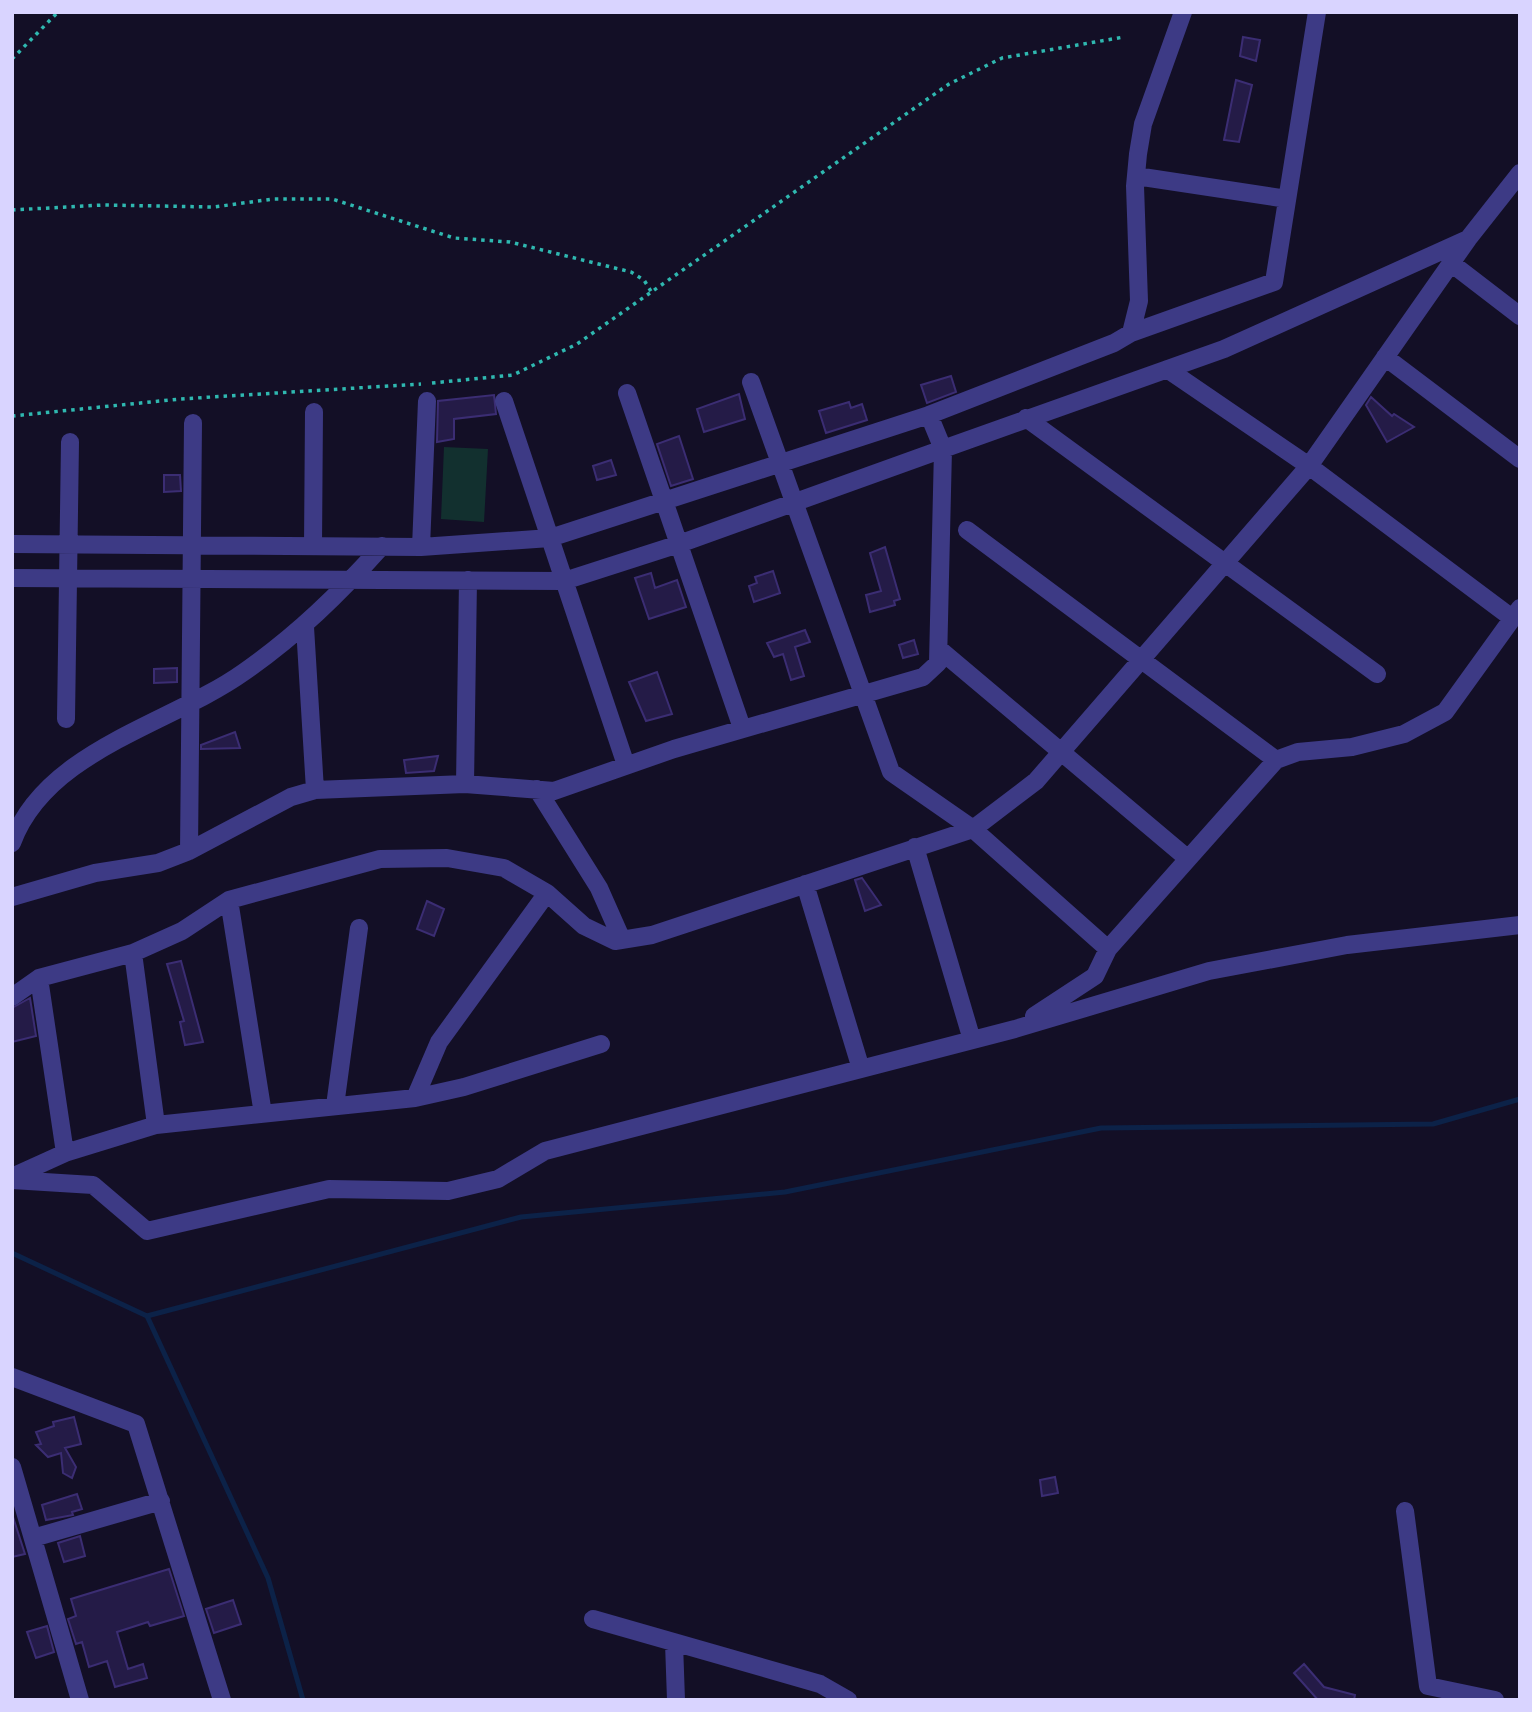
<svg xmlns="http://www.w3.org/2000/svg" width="1532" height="1712" viewBox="0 0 1532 1712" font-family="'Noto Sans',sans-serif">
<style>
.green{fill:#12302f}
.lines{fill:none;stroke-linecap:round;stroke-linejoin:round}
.stream{stroke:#0c2248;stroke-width:5}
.building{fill:#241b47;stroke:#3b2d73;stroke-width:2}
.path{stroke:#2fb8b0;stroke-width:3.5;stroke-dasharray:3.5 5;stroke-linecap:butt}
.minor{stroke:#3d3a85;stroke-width:18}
</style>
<rect width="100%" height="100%" fill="#130f26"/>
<path class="green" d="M444,447L488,449L484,522L441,519Z"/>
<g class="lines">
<path class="stream" d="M12,1253L147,1316L521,1217L785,1192L1101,1128L1433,1124L1520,1099
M147,1316L268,1578L303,1700"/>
</g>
<path class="building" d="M1243,37L1260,40L1256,61L1240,56Z
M1236,80L1252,85L1239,142L1224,140Z
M951,376L956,392L927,403L921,385Z
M739,394L745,419L704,432L697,409Z
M494,395L496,414L454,419V439L437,442L438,401Z
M1371,397L1392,416L1394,414L1414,427L1387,442L1366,405Z
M849,402L851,408L862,404L867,420L826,433L819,411Z
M679,436L693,479L671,486L657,444Z
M611,460L616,475L597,480L593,466Z
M164,475H180L181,491L164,492Z
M885,547L900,599L894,601L895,605L870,612L866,595L881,591L870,553Z
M773,571L780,593L754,602L749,586L757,583L755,577Z
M651,573L655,588L677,580L686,607L649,619L635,578Z
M805,630L810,642L795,647L804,676L791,680L783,654L774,657L767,643Z
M914,640L918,654L903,658L899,645Z
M177,668V682L154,683V669Z
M657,672L672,714L646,721L629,682Z
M235,732L240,748L201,749V745Z
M438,756L434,771L406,773L404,760Z
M862,878L874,895L881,905L865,911L855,880Z
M427,901L444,909L434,936L417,929Z
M181,961L203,1042L185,1045L180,1022L184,1021L167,964Z
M30,998L36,1036L12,1042V1008Z
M74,1417L81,1444L65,1448L76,1467L72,1478L63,1473L61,1453L48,1457L36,1445L41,1444L36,1432L54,1426L53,1422Z
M1055,1477L1058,1493L1042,1496L1040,1480Z
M77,1494L82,1509L72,1512L73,1515L46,1520L42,1505Z
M12,1514L25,1554L12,1557Z
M80,1536L85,1556L64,1562L58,1543Z
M169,1569L184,1616L150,1626L148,1622L117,1632L128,1669L143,1664L147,1678L115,1687L107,1661L89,1667L82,1642L76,1644L68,1619L76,1616L71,1599Z
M233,1600L241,1624L214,1633L206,1609Z
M47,1626L54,1652L36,1658L27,1632Z
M1304,1664L1324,1687L1355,1695L1354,1700H1318L1294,1673Z"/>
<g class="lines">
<path class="path" d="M12,59L58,12
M12,210L103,205L214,207L273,199H332L454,238L510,242L631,272L644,280L652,293
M432,383L513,375L577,344L949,84L1002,58L1124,37
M12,416L180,399L421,384"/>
<path class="minor" d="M1136,176L1287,199
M1451,263L1520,316
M1131,333L1139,301L1135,186L1138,154L1143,124L1183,12
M1385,357L1520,459
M1167,369L1309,466L1512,618
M751,382L891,772L973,829L1108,949
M627,393L742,728
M504,401L626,765
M929,415L1114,343L1131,333L1274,282L1317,12
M1026,418L1377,674
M967,530L1276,760
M12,544L421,547L550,538L929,415L943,449L679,544L564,581L12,578
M313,546L314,412
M421,547L427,401
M305,627L315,790
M939,649L1187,858
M66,719L70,442
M465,784L468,580
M537,789L599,888L622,940
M12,843C46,750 171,724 244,672C297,635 339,594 382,546
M915,847L972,1040
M189,851L193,423
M805,884L861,1069
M12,897L95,873L158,863L189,851L291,797L315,790L465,784L554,791L674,749L923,677L938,663L943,449L1224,349L1468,239
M229,900L263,1114
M133,953L156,1125
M39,978L65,1153
M12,997L39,978L133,953L182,931L229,900L380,859L447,858L504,868L547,893L584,926L615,941L652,935L973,829L1036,781L1309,466L1468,239L1520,173
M1034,1016L1095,976L1108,949L1276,760L1298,752L1352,747L1404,734L1445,712L1520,608
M415,1098L439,1042L547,893
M335,1106L359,928
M12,1177L65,1153L156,1125L415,1098L464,1087L601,1044
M12,1180L93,1185L147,1231L329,1189L448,1191L498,1179L545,1151L1015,1029L1209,971L1347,945L1520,925
M12,1377L136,1424L222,1700
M12,1467L80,1700
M1405,1511L1428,1686L1495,1700
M33,1538L161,1501
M593,1619L820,1684L848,1700
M674,1643L676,1700"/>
</g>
<rect width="1532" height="1712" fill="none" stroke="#d9d4ff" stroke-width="28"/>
</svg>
